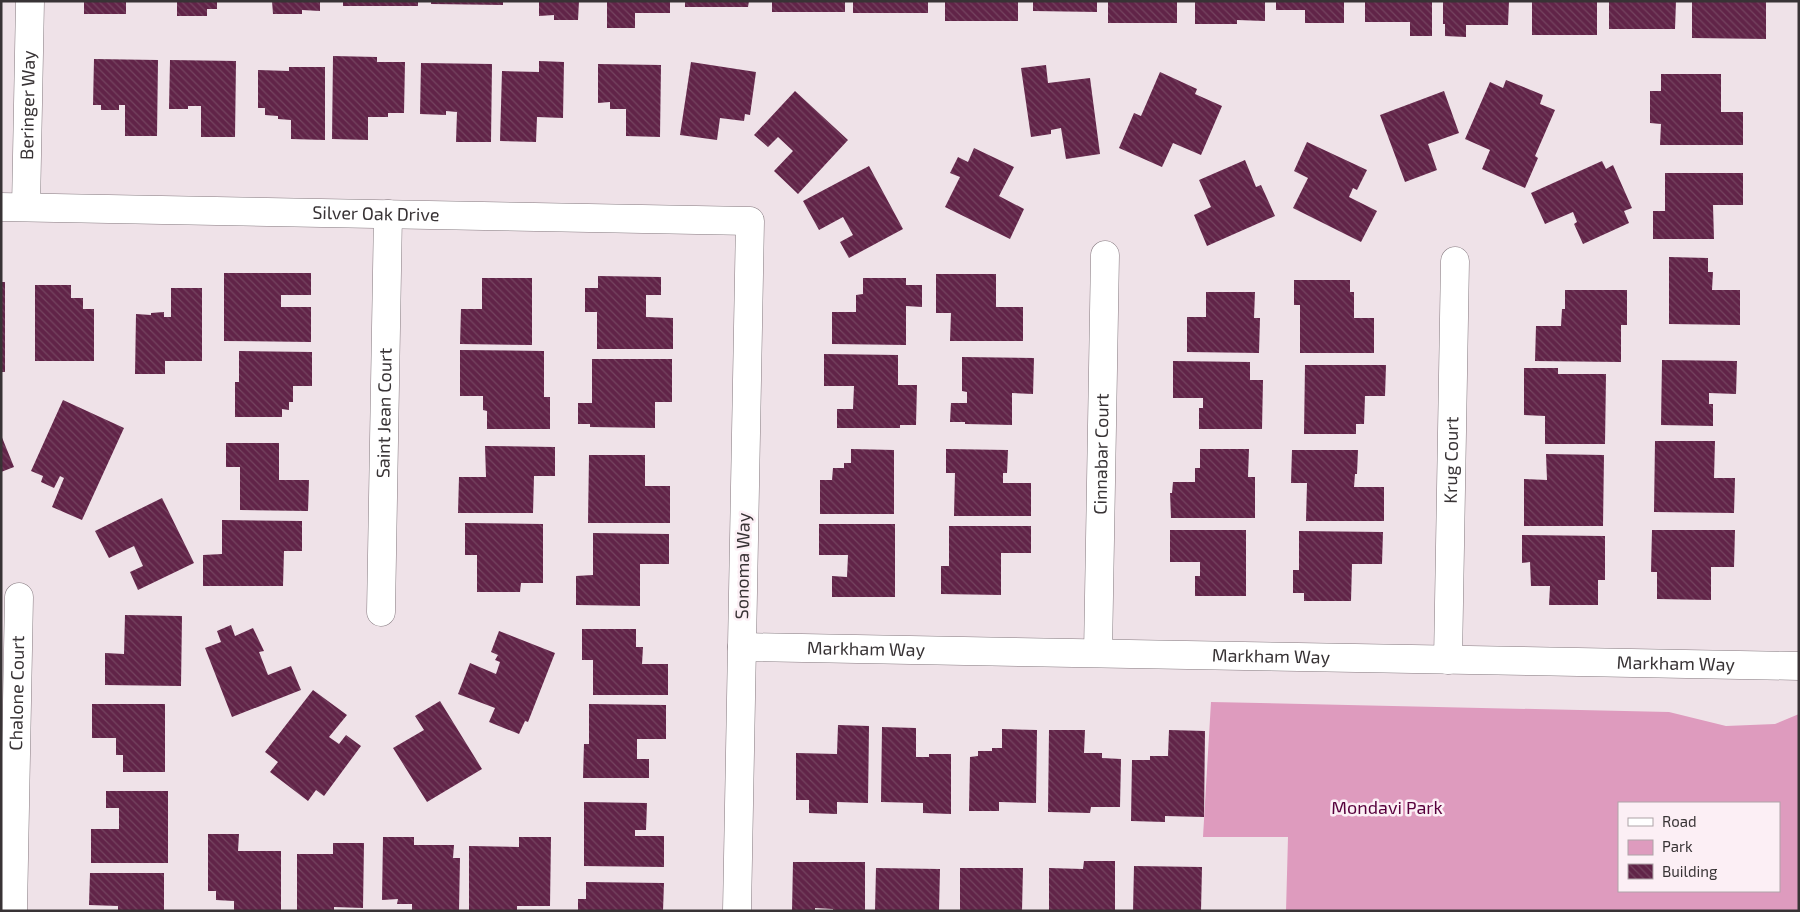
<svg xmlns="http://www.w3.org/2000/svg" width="1800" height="912" viewBox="0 0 1800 912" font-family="'Exo 2',sans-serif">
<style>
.park{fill:#de9bbe;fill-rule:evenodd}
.building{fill:url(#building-back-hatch)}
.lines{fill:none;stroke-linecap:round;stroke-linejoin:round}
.minor-casing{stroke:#85797f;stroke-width:29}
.minor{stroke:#fff;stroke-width:28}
.labels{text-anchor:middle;stroke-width:5;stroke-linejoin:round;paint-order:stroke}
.street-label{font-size:18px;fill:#383335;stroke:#fceff5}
.park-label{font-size:18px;fill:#57003c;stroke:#fceff5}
</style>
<defs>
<pattern id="building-back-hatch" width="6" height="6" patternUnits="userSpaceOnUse" patternTransform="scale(1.25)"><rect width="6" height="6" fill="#612448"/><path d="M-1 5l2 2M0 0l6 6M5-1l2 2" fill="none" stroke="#754460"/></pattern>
</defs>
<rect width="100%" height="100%" fill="#efe2e8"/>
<path class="park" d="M1211,702L1669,712L1726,726L1775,724L1799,714V911H1286L1288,837H1203ZM1619,803H1779V891H1619Z"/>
<path class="building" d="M84,1H126V14H84Z
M177,1H217V9H207V16H177Z
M272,1H320V11L302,10V14H273Z
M343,1H418V6H343Z
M431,1H503V5L431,4Z
M539,1H579L578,20H554V15L539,16Z
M607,1H670V13H635V28H607Z
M685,1H749L748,7H685Z
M772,1H845V12H772Z
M853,1H928V13H853Z
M945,1H1018V21H945Z
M1033,1H1097V12L1033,11Z
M1108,1H1177V23H1108Z
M1195,1H1265V21L1237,20V24H1195Z
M1276,1H1344V23H1305V10H1276Z
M1365,1H1432V36H1410V22H1365Z
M1443,1H1509L1508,25H1466V37L1445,36V24H1443Z
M1532,1H1597V35H1532Z
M1609,1H1676L1675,29H1609Z
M1692,1H1766V39L1692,38Z
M333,56L377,57V62H405L404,113H388V117H368V140L332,139Z
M94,59L158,60L157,136H125V105H119V110H101V105H93Z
M170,60L236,61L235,137H201V106H188V109H169Z
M539,61L564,62L563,118L537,117L536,142L500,141L502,71L539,72Z
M691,62L756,72L750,115L745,114L744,121L720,118L717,140L680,135Z
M421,63L492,64L491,142H456L457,112L446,111V115L420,114Z
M598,64L661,65L660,137L626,136V109H610V102L598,103Z
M1046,65L1048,83L1090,78L1100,154L1066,159L1061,128L1051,130V134L1031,137L1021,68Z
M289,67H325V140L291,139V120L278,119V116L265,115V108H258V70L289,71Z
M1160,72L1197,89L1195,94L1222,106L1201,155L1173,143L1162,167L1119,148L1134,113L1141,116Z
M1661,74H1721V112H1743V145H1660L1661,124L1650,123V91H1661Z
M1506,80L1543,95L1540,104L1555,110L1535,156L1538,158L1525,188L1482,169L1490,150L1465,139L1490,82L1503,88Z
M795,91L848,140L798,194L774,171L793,151L778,137L768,147L754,135Z
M1444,91L1459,133L1428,144L1437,170L1405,182L1380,115Z
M1307,142L1367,170L1357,190L1353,188L1349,197L1377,211L1361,242L1293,208L1308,178L1294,171Z
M974,148L1014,167L999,196L1024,209L1010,239L945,207L960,177L950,173L958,157L968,162Z
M1245,160L1256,187L1261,185L1275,216L1207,246L1194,215L1211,207L1199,180Z
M1602,161L1606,169L1613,165L1632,208L1624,211L1629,223L1583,244L1574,224L1577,222L1573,212L1545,224L1531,193Z
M869,166L903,229L849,258L840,242L853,235L843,217L819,230L803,201Z
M1665,173H1743V205H1713L1714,239H1653V211H1665Z
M1669,257L1708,258V272H1713L1712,290H1740V325L1669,324Z
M224,273H311V295H281V307H311V342L224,341Z
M936,274H996V307H1023V341H950L951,313H936Z
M598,276L661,277V295H646V317L673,318V349H597V312H585V288H598Z
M482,278H532V345L460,344L461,309H482Z
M863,278H906V285H922V307L906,306V345L832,344V312H856V295L863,294Z
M1294,280H1350V292H1354V318H1374V353H1300V305H1294Z
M1,282H5V372H1Z
M35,285H71V298H83V309H94V361H35Z
M171,288H202V361H165V374H135L136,314L151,315V313L164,312V317H171Z
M1565,290H1627V325H1621V362L1535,361L1536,326H1561L1562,309H1565Z
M1206,292H1255L1254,318H1260L1259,353L1187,352V317H1206Z
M460,350L544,351V397H550V429H487V411L483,410V396H460Z
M239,351L312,352V386H293V402H289V410L282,409V417H235V382H239Z
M824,354L898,355V385H917L916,425H900V428H837V409H853L854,386H824Z
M962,357L1034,358L1033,394L1012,393V425L965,424V422H950L951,403H967V392L962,391Z
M592,359H672V402H655V428L590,427V424H578V403H592Z
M1662,360L1737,361L1736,394L1709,393V404H1713V426L1661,425Z
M1173,361L1250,362V380H1263L1262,429H1199V408H1203V398H1173Z
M1305,365H1386L1385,396H1365L1364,424H1356V434H1304Z
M1524,368H1558V374H1606L1605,444H1545V416L1524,415Z
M63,400L124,428L82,520L52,507L64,478L60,476L54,488L41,482L43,476L31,471Z
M1,435L14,467L1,472Z
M1655,441H1715L1714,478H1735L1734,513L1654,512Z
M226,443H279V480H309L308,511L240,510V467H226Z
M485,446L555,447V476H534L533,513H458L459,477H486Z
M851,449L894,450V514H820V480H832L833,468H844V463H851Z
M946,449L1008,450L1007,473H1003V483H1031V516H954L955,473H946Z
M1200,449H1249L1248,477H1255V518H1171L1170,493H1172L1173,482H1195V468H1200Z
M1292,450H1358L1357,474H1355L1354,487H1384V521H1306L1307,483H1291Z
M1546,454L1604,455L1603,526H1524V479L1547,480Z
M589,455H645V486H670V523H588Z
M162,498L194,563L138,590L130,572L143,566L134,546L109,558L95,531Z
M222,520L302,521V551H284L283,586H203V555L222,554Z
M465,523L543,524V583H521L520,592H477V555H465Z
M819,524H895V597H832V576L847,577L848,555H819Z
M949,526H1031V553H1001V595L941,594V566H949Z
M1170,530H1246V596H1195V576H1200V562H1170Z
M1652,530H1735L1734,567H1711V600L1657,599V572H1651Z
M1299,531L1383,532L1382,564H1352L1351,601H1304V593H1293V570H1299Z
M593,533L669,534V564H640V606L576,605V576L593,575Z
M1522,535L1605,536V580H1598V605H1549L1550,586H1531L1530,562L1522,563Z
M125,615L182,616L181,686L105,685V653L124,654Z
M231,625L235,636L253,628L264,651L259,652L268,675L291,666L301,690L232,717L205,648L221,642L217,631Z
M582,629H636V647H643L642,664H668V695H593V660H582Z
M499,631L555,653L528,722L525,721L519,734L489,722L495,708L458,694L470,663L496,674L500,662L495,660L498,655L491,652Z
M313,690L347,715L329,737L339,744L346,735L361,746L324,796L316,790L308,801L270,772L278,762L265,752Z
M440,701L482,769L427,802L393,748L424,730L415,716Z
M92,704H165V772H123V755H116V738H92Z
M589,704L666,705V739H637V759H649V778H583L584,744H589Z
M838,725L869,726L868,803L837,802V814L809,813V800H796V753L837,754Z
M882,727L916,728V757H929V754H951V814L923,813V803L881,802Z
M1002,729L1037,730L1036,803L999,802V811H969L970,757L978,756V751H992V748H1002Z
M1049,730H1085L1084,753H1102V758L1121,759L1120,807H1091L1090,813L1048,812Z
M1169,730L1205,731L1204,817L1165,816V822L1131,821L1132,760H1150V756H1168Z
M106,791H168V863H91V829H119V808H106Z
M584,802L647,803L646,830H635V836H664V867L584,866Z
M208,834H239L238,851H281V911H234V901L216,900V891H208Z
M383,837H414V845H454L453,858H460L459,911H412V904H397L398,899L382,900Z
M519,837H551L550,906H517V911H469V846L519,847Z
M333,843H364L363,908L334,907V911H297V854H333Z
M1084,861H1115V911H1049V868L1083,869Z
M793,862H865V911H833V909L815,908V911H792Z
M1134,866L1202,867L1201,911H1133Z
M876,868L940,869L939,911H875Z
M960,868H1023L1022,911H960Z
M90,873H164V911H118V906L89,905Z
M586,882L664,883L663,911H578V899H586Z"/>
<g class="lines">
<g class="minor-casing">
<g id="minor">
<path id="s1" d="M1,207L750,221L737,911"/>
<path id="s2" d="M26,207L30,1"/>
<path id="s3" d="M381,612L388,214"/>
<path id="s4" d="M742,647L1799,666"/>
<path id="s5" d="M1098,653L1105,255"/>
<path id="s6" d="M1448,660L1455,261"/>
<path id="s7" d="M13,911L19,597"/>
</g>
</g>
<use href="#minor" class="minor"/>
</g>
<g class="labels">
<g class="street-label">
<text dy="6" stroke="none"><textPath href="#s2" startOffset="102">Beringer Way</textPath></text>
<text dy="6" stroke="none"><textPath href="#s1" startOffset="375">Silver Oak Drive</textPath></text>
<text dy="6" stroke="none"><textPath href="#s3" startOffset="199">Saint Jean Court</textPath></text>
<text dy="6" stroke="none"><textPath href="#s5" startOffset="199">Cinnabar Court</textPath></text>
<text dy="6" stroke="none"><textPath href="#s6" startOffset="200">Krug Court</textPath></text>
<text transform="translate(743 566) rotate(-89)" y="6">Sonoma Way</text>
<text dy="6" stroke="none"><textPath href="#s4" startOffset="124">Markham Way</textPath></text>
<text dy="6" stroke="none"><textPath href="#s4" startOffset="529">Markham Way</textPath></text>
<text dy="6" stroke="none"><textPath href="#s4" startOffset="934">Markham Way</textPath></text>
<text dy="6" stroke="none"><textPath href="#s7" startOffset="218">Chalone Court</textPath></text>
</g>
<g class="park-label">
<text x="1387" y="814">Mondavi Park</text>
</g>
</g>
<rect width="1800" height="912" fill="none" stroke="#383335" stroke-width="5"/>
<rect x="1618" y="802" width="162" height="90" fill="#fceff5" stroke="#aea4a8"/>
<rect x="1628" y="818" width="25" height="8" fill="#ffffff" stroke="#aea4a8"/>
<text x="1662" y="827" font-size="15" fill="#383335">Road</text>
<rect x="1628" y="840" width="25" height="15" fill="#de9bbe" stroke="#aea4a8"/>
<text x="1662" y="852" font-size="15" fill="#383335">Park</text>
<rect x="1628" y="864" width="25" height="15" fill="url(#building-back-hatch)" stroke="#aea4a8"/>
<text x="1662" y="877" font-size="15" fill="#383335">Building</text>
</svg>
